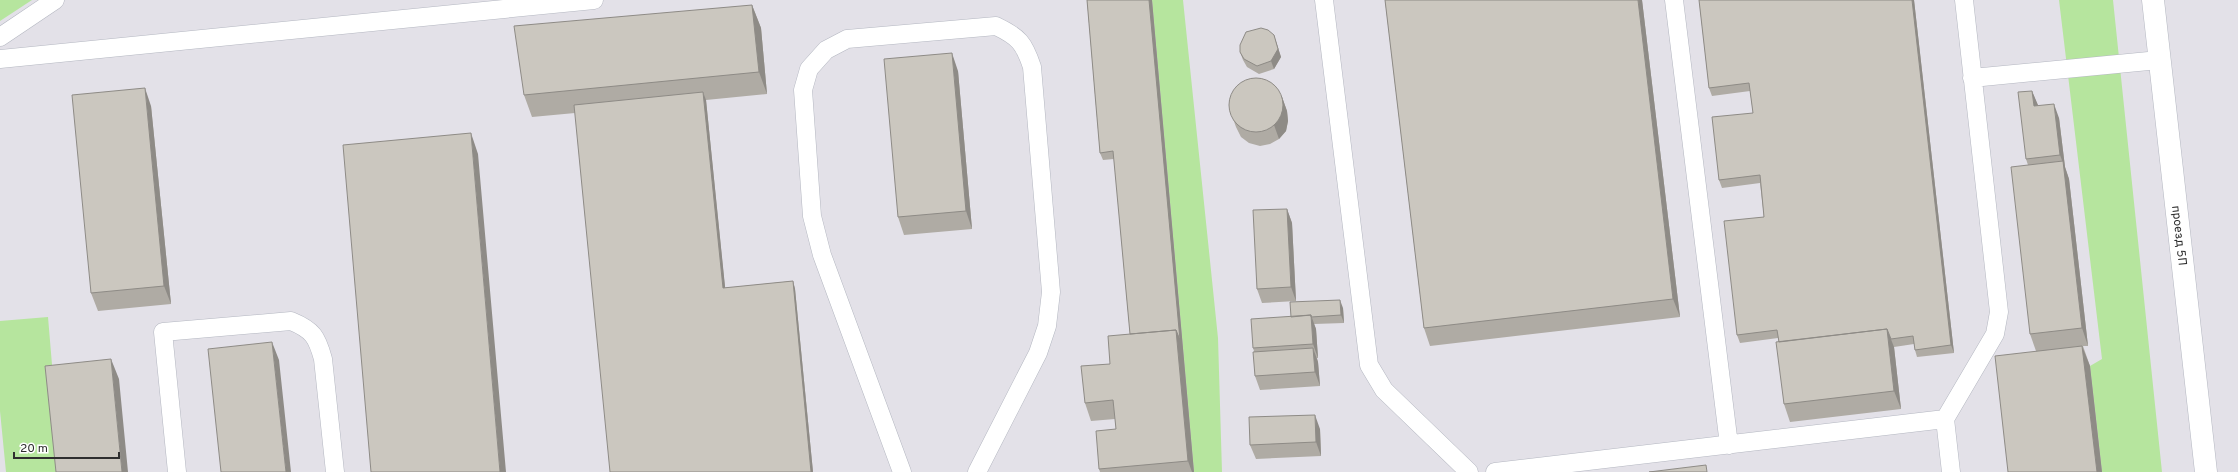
<svg xmlns="http://www.w3.org/2000/svg" width="2238" height="472" viewBox="0 0 2238 472" font-family="Overpass,sans-serif">
<style>
.industrial{fill:#e3e1e8}
.green{fill:#b6e59e}
.lines{fill:none;stroke-linecap:round;stroke-linejoin:round}
.service-casing{stroke:#b4b7c1;stroke-width:19}
.minor-casing{stroke:#b4b7c1;stroke-width:23}
.service{stroke:#fff;stroke-width:18}
.minor{stroke:#fff;stroke-width:22}
.wall{fill:#afaba4}
.shaded-wall{fill:#8e8b86}
.building{fill:#cbc7bf;stroke:#8e8b86}
.labels{text-anchor:middle;stroke-width:3.5;stroke-linejoin:round;paint-order:stroke}
.street-label{font-size:12px;fill:#2e2e2e;stroke:#fff}
</style>
<rect width="100%" height="100%" fill="#efe9e1"/>
<path class="industrial" d="M0,0H2238V472H0Z"/>
<path class="green" d="M0,0H32L0,21Z
M1152,0H1183L1218,338L1222,472H1194Z
M2059,0H2113L2162,472H2102L2090,366L2102,359Z
M48,317L61,472H6L0,411V321Z"/>
<g class="lines">
<g class="service-casing">
<path id="service" d="M1324,0L1369,365L1384,390L1469,472
M1674,0L1729,445
M0,37L55,0
M0,59L594,0
M1972,78L2159,60
M1945,419L1951,472
M177,472L163,332L291,321C313,330 317,337 323,359L335,472
M902,472L822,255L812,216L803,90L809,69L826,50L847,39L996,26C1019,37 1024,43 1032,67L1051,292L1047,326L1038,353L977,472
M1495,472L1945,419L1995,334L1999,312L1964,0"/>
</g>
<g class="minor-casing">
<g id="minor">
<path id="s1" d="M2153,0L2206,472"/>
</g>
</g>
<use href="#service" class="service"/>
<use href="#minor" class="minor"/>
</g>
<path class="wall" d="M1087,0H1152L1194,472H1100L1099,469L1116,429L1115,419L1091,421L1085,403L1130,334L1114,159L1103,160L1100,153Z
M1385,0H1642L1680,317L1430,346L1424,328Z
M1699,0H1914L1954,353L1917,357L1915,350L1914,344L1894,347L1901,409L1790,422L1784,404L1778,338L1740,343L1737,335L1764,217L1760,183L1722,188L1719,180L1753,113L1750,91L1712,96L1709,88Z
M752,5L761,28L767,94L706,100L725,288L793,281L795,289L813,472L575,113L532,117L524,95Z
M1276,42L1281,57L1274,69L1259,74L1247,67L1243,60L1240,52Z
M958,71L972,229L904,235L898,217Z
M2032,91L2038,106L2059,118L2065,167L2069,179L2088,346H2083L2090,366L2102,472H2008L2036,351L2030,334L2028,165L2026,159Z
M1282,97L1287,111L1288,121L1286,131L1279,139L1270,144L1260,146L1249,143L1241,137L1236,127L1231,113Z
M151,106L171,304L98,311L91,293Z
M1287,209L1292,223L1296,301L1262,303L1257,289Z
M1343,308L1344,323L1314,324L1316,329L1318,358H1317L1318,362L1320,386L1260,390L1255,376L1254,351L1253,348L1291,317Z
M1320,429L1321,456L1256,459L1250,445Z"/>
<path class="shaded-wall" d="M1149,0H1152L1194,472H1192L1188,461L1176,330Z
M1638,0H1642L1680,317L1673,299Z
M1912,0H1914L1954,353L1951,345Z
M752,5L761,28L767,94L759,72Z
M1274,35L1281,57L1274,69L1271,61Z
M952,53L958,71L972,229L966,211Z
M145,88L151,106L171,304L164,286Z
M2032,91L2038,105L2039,120L2034,106Z
M703,92L706,100L726,296L723,288Z
M1282,97L1287,111L1288,121L1286,131L1279,139L1274,125Z
M2054,104L2059,118L2065,167L2069,179L2088,346L2082,328L2063,163L2060,155Z
M471,133L478,154L506,472H500Z
M1287,209L1292,223L1296,301L1291,287Z
M793,281L795,289L813,472H811Z
M1340,300L1343,308L1344,323L1341,315Z
M1311,315L1316,329L1318,358L1313,344Z
M1887,329L1894,347L1901,409L1894,391Z
M272,342L279,360L291,472H286Z
M2082,346L2090,366L2102,472H2097Z
M1313,348L1318,362L1320,386L1315,372Z
M111,359L119,379L128,472H122Z
M1315,415L1320,429L1321,456L1316,442Z"/>
<path class="building" d="M1087,0H1149L1180,340L1176,330L1130,334L1113,151L1100,153Z
M1385,0H1638L1673,299L1424,328Z
M1699,0H1912L1951,345L1915,350L1913,336L1891,339L1887,329L1779,342L1777,330L1737,335L1724,221L1764,217L1760,175L1719,180L1712,117L1753,113L1749,83L1709,88Z
M752,5L759,72L524,95L514,26Z
M1261,28L1268,30L1274,35L1278,49L1271,61L1257,66L1244,59L1240,52V45L1246,32Z
M952,53L966,211L898,217L884,59Z
M1229 105a27 27 0 1 1 54 0a27 27 0 1 1-54 0Z
M145,88L164,286L91,293L72,95Z
M2032,91L2034,106L2054,104L2060,155L2026,159L2018,92Z
M703,92L723,288L793,281L811,472H610L574,105Z
M471,133L500,472H371L343,145Z
M2063,161L2082,328L2030,334L2011,167Z
M1287,209L1291,287L1257,289L1253,210Z
M1340,300L1341,315L1311,317V315L1291,317L1290,302Z
M1311,315L1313,344L1253,348L1251,319Z
M1887,329L1894,391L1784,404L1776,342Z
M1176,330L1188,461L1099,469L1096,431L1116,429L1113,400L1085,403L1081,366L1110,364L1108,336Z
M272,342L286,472H221L208,349Z
M2082,346L2097,472H2008L1995,356Z
M1313,348L1315,372L1255,376L1253,352Z
M111,359L122,472H56L45,366Z
M1315,415L1316,442L1250,445L1249,417Z
M1706,465L1707,472H1649Z"/>
<g class="labels">
<g class="street-label">
<text dy="4" stroke="none"><textPath href="#s1" startOffset="237">проезд 5П</textPath></text>
</g>
</g>
<path d="M14 452v6h105v-6" fill="none" stroke="#2e2e2e" stroke-width="2"/>
<text x="20" y="452" font-size="12" fill="#2e2e2e" stroke="#ffffff" stroke-width="3" paint-order="stroke">20 m</text>
</svg>
